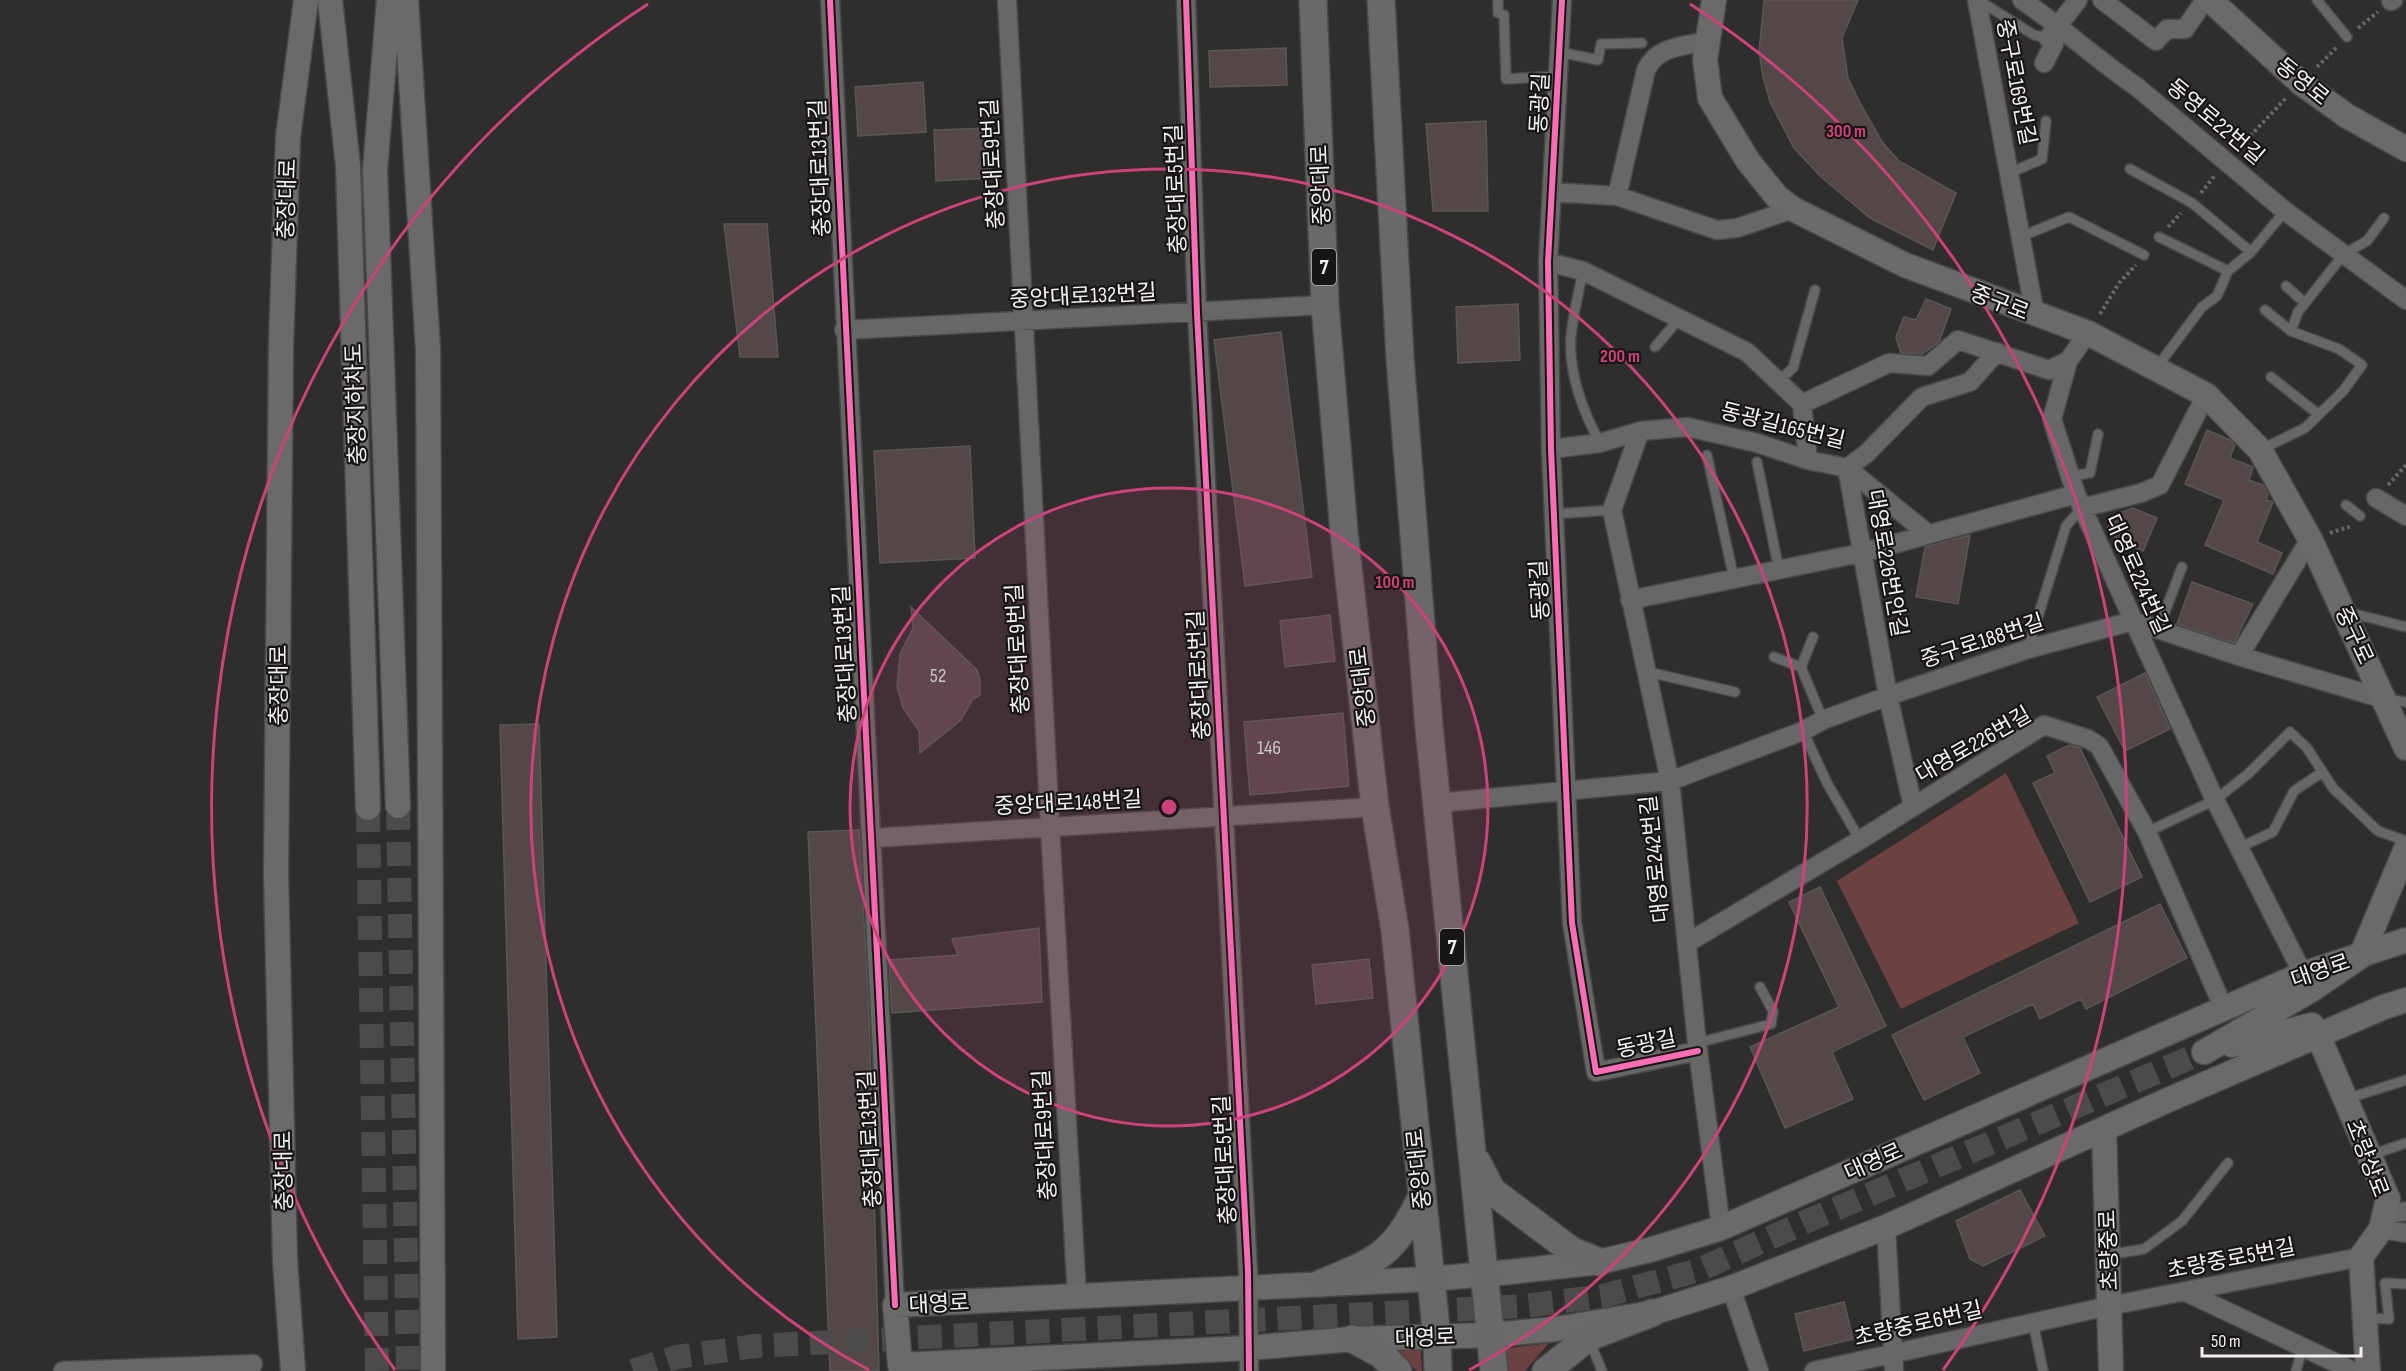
<svg xmlns="http://www.w3.org/2000/svg" width="2406" height="1371" viewBox="0 0 2406 1371" font-family="'Sofia Sans Condensed','Noto Sans KR',sans-serif">
<style>
.green{fill:#6c4142}
.building{fill:#544748;stroke:#585656;stroke-width:1.5}
.lines{fill:none;stroke-linecap:round;stroke-linejoin:round}
.secondary-tunnel{stroke:#4d4a4a;stroke-width:24;stroke-dasharray:24 12;stroke-linecap:butt}
.lane-casing{stroke:#4a4949;stroke-width:12}
.street-casing{stroke:#4a4949;stroke-width:21}
.secondary-casing{stroke:#4a4949;stroke-width:27}
.primary-casing{stroke:#4a4949;stroke-width:30}
.path{stroke:#686666;stroke-width:4;stroke-dasharray:3 3;stroke-linecap:butt}
.lane{stroke:#686767;stroke-width:9}
.street{stroke:#686767;stroke-width:18}
.secondary{stroke:#6c6969;stroke-width:24}
.primary{stroke:#6a6868;stroke-width:27}
.cycleway-casing{stroke:#181515;stroke-width:10}
.cycleway{stroke:#f96db3;stroke-width:6}
.ring{fill:none;stroke:#cc4379;stroke-width:3}
.labels{text-anchor:middle;stroke-width:4.5;stroke-linejoin:round;paint-order:stroke}
.number-label{font-size:20px;fill:#cbc6c6}
.shield{fill:#181515;stroke:#b1aeae;stroke-width:1.5}
.shield-label{font-size:21px;font-weight:bold;fill:#f3f0f0}
.street-label{font-size:22px;fill:#f3f0f0;stroke:#181515}
.centre{fill:#cc4379;stroke:#181515;stroke-width:3}
.ring-label{font-size:18px;text-anchor:middle;font-weight:bold;fill:#cc4379;stroke:#181515;stroke-width:4.5;stroke-linejoin:round;paint-order:stroke}
</style>
<rect width="100%" height="100%" fill="#302d2d"/>
<path class="green" d="M2006,773L2079,923L1901,1009L1837,881Z
M1420,1343L1422,1371H1417L1386,1345Z
M1549,1343L1525,1371H1505L1504,1349Z"/>
<path class="building" d="M1764,0H1858L1842,38L1848,78L1860,103L1883,143L1899,161L1956,193L1933,250L1870,218L1820,176L1794,148L1770,102L1763,76L1759,52Z
M1286,48L1287,85L1210,87L1209,51Z
M923,82L926,132L858,136L855,87Z
M1486,121L1488,211H1433L1426,124Z
M989,128L991,178L936,181L934,130Z
M724,224H767L778,357H740Z
M1926,299L1951,309L1939,342L1922,354L1901,353L1896,337L1904,317L1916,320Z
M1518,304L1520,360L1458,363L1456,307Z
M1281,332L1312,577L1245,586L1214,340Z
M2207,430L2230,440L2235,445L2230,458L2253,467L2249,480L2263,485L2268,494L2266,500L2273,502L2257,542L2282,553L2273,574L2205,545L2224,500L2185,484Z
M970,446L975,558L880,563L874,451Z
M2133,508L2157,518L2143,551L2119,541L2107,530L2113,515Z
M1970,535L1958,604L1916,597L1925,547Z
M2192,582L2253,604L2234,643L2177,624Z
M911,607L977,670L980,680V695L973,699L961,720L920,753L919,731L903,708L897,687L900,654L913,628Z
M1330,615L1335,661L1285,667L1280,621Z
M2145,673L2170,729L2125,751L2097,697Z
M1343,713L1349,786L1250,795L1244,722Z
M539,724L557,1337L518,1339L500,725Z
M2069,745L2080,748L2142,877L2090,902L2033,783L2055,773L2047,756Z
M859,830L869,1014L879,1371H830L808,832Z
M1820,887L1886,1026L1832,1052L1853,1099L1785,1128L1750,1047L1839,1007L1789,902Z
M2160,904L2187,958L2086,1009L2081,999L2040,1019L2033,1004L1963,1037L1980,1073L1924,1100L1892,1035Z
M1039,928L1042,1002L892,1013L889,960L958,955L952,939Z
M1369,959L1373,998L1316,1004L1312,965Z
M2020,1190L2045,1236L1983,1266L1970,1259L1956,1221Z
M1844,1302L1853,1339L1804,1351L1795,1314Z"/>
<g class="lines">
<path class="secondary-tunnel" d="M398,806L408,1371
M368,808L377,1371
M633,1371L677,1357L755,1346L1524,1306L1603,1296L1699,1270L1805,1222L2204,1052"/>
<g class="lane-casing">
<path id="lane" d="M1498,0V13L1504,15L1506,79L1559,76
M1978,0L2034,35L2048,38
M2317,0L2347,37
M1559,52L1598,60L1601,44L1642,43
M2130,169L2192,203L2251,252
M2009,173L2042,159L2046,121
M2020,237L2069,217L2144,255
M2159,237L2228,271
M1583,271C1579,292 1573,314 1571,336C1568,372 1583,412 1600,443
M2286,286L2305,303
M2265,310L2291,331
M1655,347L1680,318
M2157,367L2202,307L2217,296L2228,271L2251,252L2285,211
M2271,377L2318,414
M1777,382L1793,368L1815,290
M2262,449L2305,428L2343,391L2362,365L2339,349L2291,331L2298,312L2344,254L2367,241L2384,218
M1707,455L1734,579
M1757,462L1779,570
M2071,476L2090,473L2098,434
M2346,505L2360,516
M1554,514L1612,510
M2347,612L2406,627
M2158,630L2182,567
M1813,637L1801,667L1823,720
M2028,649L2066,526L2082,508
M1774,657L1801,667
M1648,672L1735,692
M2388,699L2406,702
M1803,731L1827,783L1860,840
M2147,832L2215,800L2248,774L2290,732L2307,748L2333,788L2378,831L2406,841
M2240,847L2273,832L2294,791L2321,773
M1697,1043L1771,1024L1773,1011L1760,987
M2346,1099L2406,1080
M2371,1155L2406,1143
M2108,1255L2144,1249L2182,1221L2228,1163
M2367,1318L2389,1319L2385,1283L2406,1284
M2033,1322L2043,1371
M1589,1340L1602,1371
M2296,1371L2303,1347"/>
</g>
<g class="street-casing">
<path id="street" d="M830,0C848,435 874,870 895,1305
M1007,0L1050,827L1077,1296
M1186,0L1197,313L1248,1271L1249,1371
M1562,0L1548,262L1551,449L1572,923L1596,1072L1698,1051
M1977,0L2035,315
M2022,0C2062,27 2097,60 2137,87L2285,211L2406,300
M2102,0L2156,41L2167,29H2185L2205,0
M2391,1L2393,0
M2044,63L2054,44L2048,38L2078,0
M1552,192L1617,196L1717,230L1737,228L1793,209
M1617,196L1646,70C1657,46 1684,46 1708,41
M1548,262L1583,271L1747,352L1802,404L1889,363L1928,366L1958,340L2049,370L2068,361L2088,333
M844,330L1325,305
M2068,361L2052,419L2076,494L2215,800L2303,974
M1802,404L1808,460
M1640,431L1612,510L1670,781L1697,1043L1721,1228
M1551,449L1600,443L1640,431L1687,427L1757,443L1808,460L1847,468L1866,454L1922,397L1970,382L1997,352
M1847,468L1888,696L1913,807
M1847,468L1927,533
M2376,498L2406,516
M2082,508L2141,493L2160,485L2206,395
M1630,600L1861,553L2076,494
M2239,656L2310,539
M1437,803L1670,781L1803,731L1823,720L1888,696L2028,649L2133,621L2239,656L2384,699
M873,838L1375,807
M1687,943L1860,840L2044,725L2088,739L2099,746L2147,832L2224,1009
M2384,1215L2406,1211
M1886,1227L1894,1371
M2381,1229L2406,1233
M1731,1288L1759,1371
M2186,1292L2353,1371
M63,1371L253,1364
M1814,1371L2109,1306L2361,1257"/>
</g>
<g class="secondary-casing">
<path id="secondary" d="M330,0L348,166L368,808
M389,0L375,170L398,806
M406,0L428,349L433,1371
M1714,0L1705,59L1710,98L1748,161L1777,197L1793,209L1905,265L2088,333L2206,395L2260,450L2310,539L2406,748
M2210,0L2301,83L2347,116L2406,149
M2406,940L2303,974L1721,1228L1653,1249L1599,1262L1510,1272L1430,1279L895,1305L900,1365L1248,1348L1353,1339L1491,1335L1556,1329L1652,1313L1731,1288L1886,1227L2168,1100L2384,1007L2406,1000
M2318,1035L2388,1199L2381,1229L2361,1257L2368,1371
M2232,1045L2312,1025
M2204,1052L2311,990L2361,956L2406,849
M2104,1129L2111,1371
M293,1371L285,1260L276,874L281,346L288,137L306,0"/>
</g>
<g class="primary-casing">
<path id="primary" d="M1313,0L1325,305L1344,532L1375,807L1395,930L1437,1338L1438,1371
M1381,0L1400,358L1429,727L1494,1371
M1477,1162L1492,1191L1572,1251L1599,1262
M1322,1283C1377,1261 1394,1254 1421,1198
M1353,1339L1381,1354L1398,1371
M1546,1371L1589,1337L1652,1313"/>
</g>
<path class="path" d="M2358,28L2378,12
M2317,67L2337,47
M2238,149L2286,98
M2201,193L2215,175
M2168,227L2181,213
M2100,314L2119,283L2136,265
M2388,485L2406,465
M2330,533L2352,526"/>
<use href="#lane" class="lane"/>
<use href="#street" class="street"/>
<use href="#secondary" class="secondary"/>
<use href="#primary" class="primary"/>
<g class="cycleway-casing">
<path id="cycleway" d="M830,0C848,435 874,870 895,1305
M1186,0L1197,313L1248,1271L1249,1371
M1562,0L1548,262L1551,449L1572,923L1596,1072L1698,1051"/>
</g>
<use href="#cycleway" class="cycleway"/>
</g>
<circle cx="1169" cy="807" r="319" fill="#cc4379" fill-opacity=".12"/>
<g class="ring">
<circle cx="1169" cy="807" r="319"/>
<path d="M869 1370A638 638 0 1 1 1469 1370"/>
<path d="M395 1370A957 957 0 0 1 648 4M1690 4A957 957 0 0 1 1943 1370"/>
</g>
<g class="labels">
<g class="number-label">
<text x="938" y="682">52</text>
<text x="1269" y="754">146</text>
</g>
<g class="shield">
<rect x="1312" y="249" width="24" height="36" rx="4.5"/>
<rect x="1440" y="929" width="24" height="36" rx="4.5"/>
</g>
<g class="shield-label">
<text x="1324" y="274">7</text>
<text x="1452" y="954">7</text>
</g>
<g class="street-label">
<text transform="translate(2303 81) rotate(39)" y="8">동영로</text>
<text transform="translate(2017 82) rotate(79)" y="8">중구로169번길</text>
<text transform="translate(1539 103) rotate(-87)" y="8">동광길</text>
<text transform="translate(2216 121) rotate(40)" y="8">동영로22번길</text>
<text transform="translate(992 164) rotate(-93)" y="8">충장대로9번길</text>
<text transform="translate(819 168) rotate(-92)" y="8">충장대로13번길</text>
<text transform="translate(1320 185) rotate(-92)" y="8">중앙대로</text>
<text transform="translate(1175 189) rotate(-92)" y="8">충장대로5번길</text>
<text transform="translate(286 199) rotate(-88)" y="8">충장대로</text>
<text transform="translate(1083 295) rotate(-3)" y="8">중앙대로132번길</text>
<text transform="translate(2000 302) rotate(21)" y="8">중구로</text>
<text transform="translate(355 404) rotate(-92)" y="8">충장지하차도</text>
<text transform="translate(1783 425) rotate(14)" y="8">동광길165번길</text>
<text transform="translate(1888 563) rotate(80)" y="8">대영로226번안길</text>
<text transform="translate(2138 574) rotate(66)" y="8">대영로224번길</text>
<text transform="translate(1539 590) rotate(-93)" y="8">동광길</text>
<text transform="translate(2355 635) rotate(65)" y="8">중구로</text>
<text transform="translate(1982 640) rotate(-18)" y="8">중구로188번길</text>
<text transform="translate(1017 649) rotate(-93)" y="8">충장대로9번길</text>
<text transform="translate(844 654) rotate(-93)" y="8">충장대로13번길</text>
<text transform="translate(1198 675) rotate(-93)" y="8">충장대로5번길</text>
<text transform="translate(278 685) rotate(-90)" y="8">충장대로</text>
<text transform="translate(1362 687) rotate(-97)" y="8">중앙대로</text>
<text transform="translate(1973 744) rotate(-30)" y="8">대영로226번길</text>
<text transform="translate(1068 802) rotate(-3)" y="8">중앙대로148번길</text>
<text transform="translate(1654 859) rotate(-96)" y="8">대영로242번길</text>
<text transform="translate(2320 970) rotate(-19)" y="8">대영로</text>
<text transform="translate(1646 1043) rotate(-12)" y="8">동광길</text>
<text transform="translate(1044 1135) rotate(-93)" y="8">충장대로9번길</text>
<text transform="translate(869 1139) rotate(-93)" y="8">충장대로13번길</text>
<text transform="translate(2368 1158) rotate(69)" y="8">초량상로</text>
<text transform="translate(1224 1160) rotate(-93)" y="8">충장대로5번길</text>
<text transform="translate(1873 1161) rotate(-24)" y="8">대영로</text>
<text transform="translate(1418 1169) rotate(-96)" y="8">중앙대로</text>
<text transform="translate(283 1171) rotate(-91)" y="8">충장대로</text>
<text transform="translate(2108 1250) rotate(-92)" y="8">초량중로</text>
<text transform="translate(2231 1258) rotate(-11)" y="8">초량중로5번길</text>
<text transform="translate(939 1303) rotate(-3)" y="8">대영로</text>
<text transform="translate(1918 1323) rotate(-13)" y="8">초량중로6번길</text>
<text transform="translate(1425 1337) rotate(-2)" y="8">대영로</text>
</g>
</g>
<circle cx="1169" cy="807" r="9" class="centre"/>
<g class="ring-label">
<text x="1846" y="137">300 m</text>
<text x="1620" y="362">200 m</text>
<text x="1395" y="588">100 m</text>
</g>
<path d="M2202 1347v9h159v-9" fill="none" stroke="#f3f0f0" stroke-width="3"/>
<text x="2211" y="1347" font-size="18" fill="#f3f0f0" stroke="#181515" stroke-width="4.5" paint-order="stroke">50 m</text>
</svg>
